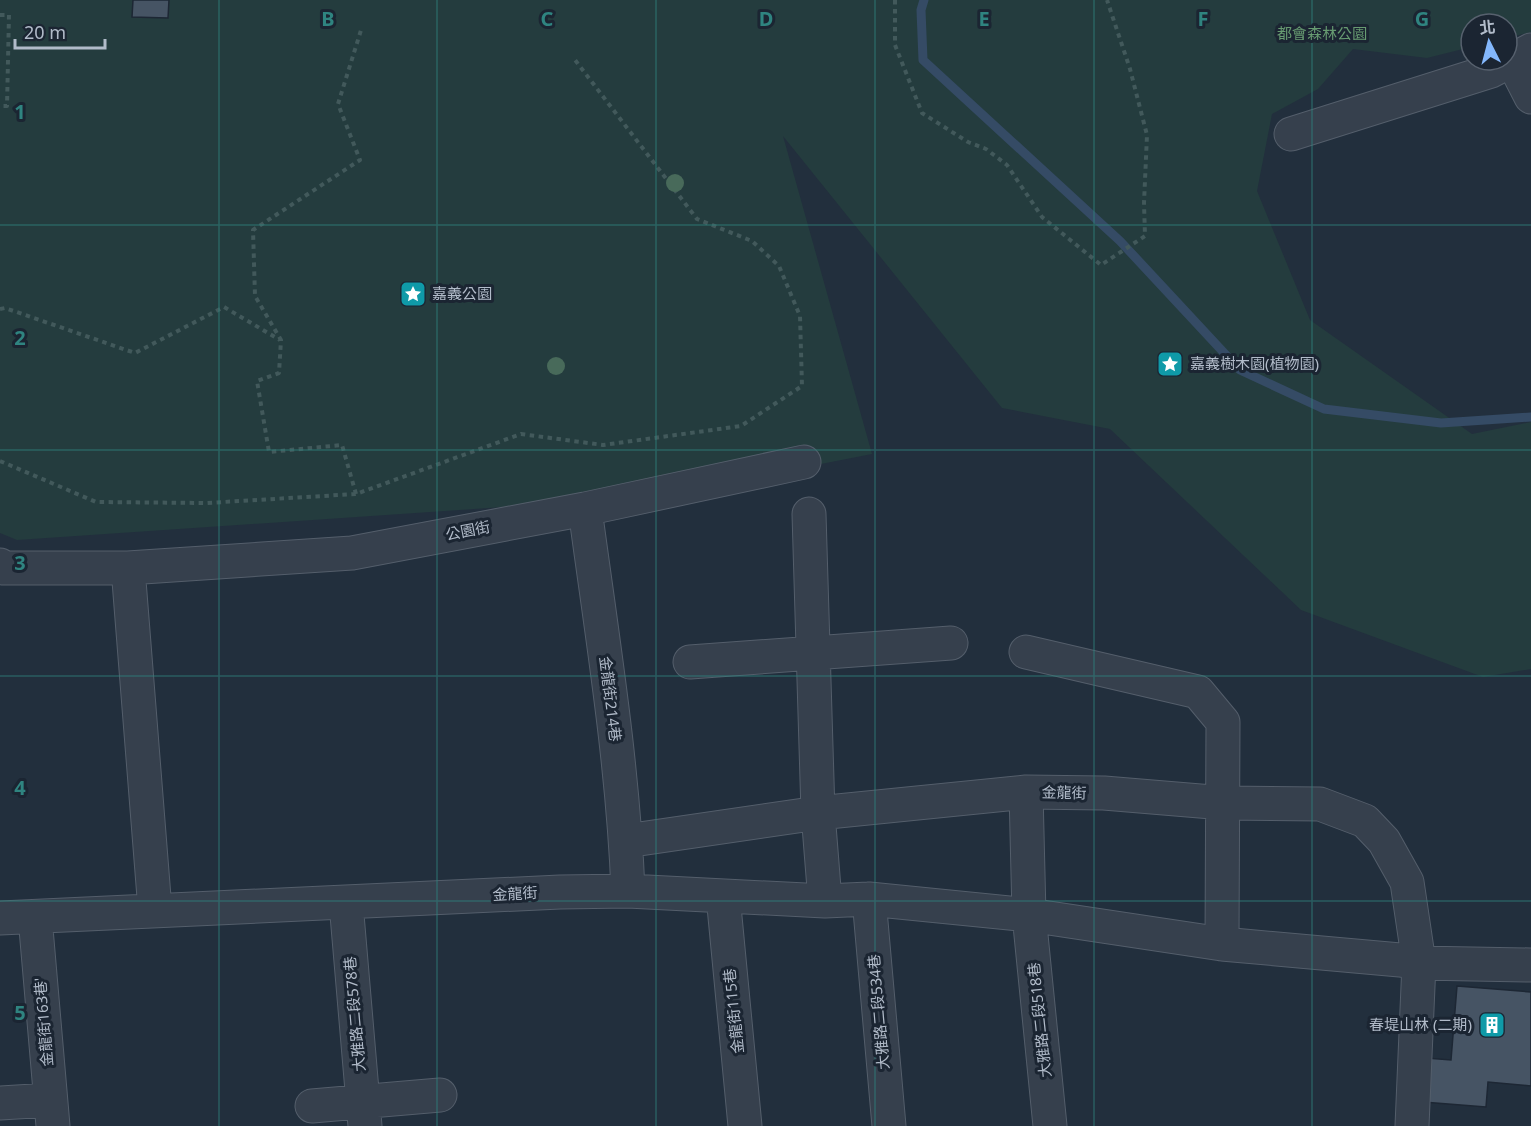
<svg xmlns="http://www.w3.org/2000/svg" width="1531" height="1126" viewBox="0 0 1531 1126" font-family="'Noto Sans','Noto Sans TC',sans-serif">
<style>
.green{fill:#243c3e}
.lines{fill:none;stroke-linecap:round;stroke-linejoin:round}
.stream{stroke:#354b65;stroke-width:9}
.building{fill:#465464;stroke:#1d2734;stroke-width:1.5}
.minor-casing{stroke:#545e6b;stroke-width:35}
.path{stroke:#42595b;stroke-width:4;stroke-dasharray:4.5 4.5;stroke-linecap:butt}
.minor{stroke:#36404d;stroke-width:33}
.tree{fill:#486a5a}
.grid{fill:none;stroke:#2f8480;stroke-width:1.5;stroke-opacity:0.55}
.labels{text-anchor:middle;stroke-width:6;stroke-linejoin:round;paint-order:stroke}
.park-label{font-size:15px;fill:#679b71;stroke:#1b2532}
.poi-label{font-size:15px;fill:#b1bbc9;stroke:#1b2532;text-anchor:start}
.street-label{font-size:15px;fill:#b1bbc9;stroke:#1b2532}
.grid-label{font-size:20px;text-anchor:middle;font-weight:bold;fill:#2f8480;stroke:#1b2532;stroke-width:6;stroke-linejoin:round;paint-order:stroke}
</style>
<rect width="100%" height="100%" fill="#222f3d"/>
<path class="green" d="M0,0H1531V32L1507,38V24H1471V47L1427,58L1353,49L1318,89L1272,114L1257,191L1310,320L1472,434L1531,422V669L1483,677L1301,610L1110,429L1002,408L783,136L872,454L651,497L17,540L0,533Z"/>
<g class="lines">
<path class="stream" d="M924,0L921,10L923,60L1120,241L1240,370L1324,409L1441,423L1531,417"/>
</g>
<path class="building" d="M133,0H169L168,18L132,17Z
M1457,986L1531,992V1086L1488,1082L1486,1107L1423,1102L1426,1058L1451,1060Z"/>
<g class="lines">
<g class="minor-casing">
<path id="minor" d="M1512,60L1531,97
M1291,134L1491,71L1531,50
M585,509C602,636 623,763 628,891
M809,514L818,813L825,901
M0,565L3,568H128L352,553L585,509L804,462
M128,568L155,910
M1026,652L1198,692L1223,722L1222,944
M690,662L951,643
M626,841L818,813L1026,792
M723,896L745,1126
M869,899L889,1126
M346,903L365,1126
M35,917L53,1126
M0,918L560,892L628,891L825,901L869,899L1029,915L1222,944L1400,960L1419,963L1531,965
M0,1103L50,1100
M312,1106L440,1095
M1050,1126L1029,915L1026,792L1104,793L1224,803L1320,804L1365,821L1384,841L1407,882L1419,963L1412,1126"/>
</g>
<path class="path" d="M895,0V45L922,113L968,142L986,149L1007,165L1042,217L1101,265L1145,236L1144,203L1147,135L1130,69L1107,0
M0,15H9L7,106H0
M0,309L5,308L135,353L224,307L280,340
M0,461L96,502L207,503L356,494L521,434L603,445L741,426L802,386L800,316L779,266L752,241L697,219L575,60
M356,494L342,445L269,452L257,381L279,373L281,340L255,296L253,230L360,160L338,104L362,27"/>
<use href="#minor" class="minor"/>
</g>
<g class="tree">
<circle cx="675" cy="183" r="9"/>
<circle cx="556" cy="366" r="9"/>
</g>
<path class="grid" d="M219,0V1126M437,0V1126M656,0V1126M875,0V1126M1094,0V1126M1312,0V1126M0,225H1531M0,450H1531M0,676H1531M0,901H1531"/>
<defs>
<g id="sight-square" transform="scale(1.35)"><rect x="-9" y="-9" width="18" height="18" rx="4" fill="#0f9aa8" stroke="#1b2532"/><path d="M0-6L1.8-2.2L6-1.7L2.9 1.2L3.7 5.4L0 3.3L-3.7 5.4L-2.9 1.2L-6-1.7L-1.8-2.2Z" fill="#fff"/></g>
<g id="building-square" transform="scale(1.35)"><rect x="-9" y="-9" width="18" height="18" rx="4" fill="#0f9aa8" stroke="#1b2532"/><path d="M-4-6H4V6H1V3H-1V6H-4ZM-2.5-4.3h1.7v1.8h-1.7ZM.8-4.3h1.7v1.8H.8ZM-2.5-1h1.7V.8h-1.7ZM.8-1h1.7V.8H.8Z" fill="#fff"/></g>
</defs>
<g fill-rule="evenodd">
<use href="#sight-square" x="413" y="294"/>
<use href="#sight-square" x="1170" y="364"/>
<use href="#building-square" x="1492" y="1025"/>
</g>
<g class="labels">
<g class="park-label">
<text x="1322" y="39">都會森林公園</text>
</g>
<g class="poi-label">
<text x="432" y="299">嘉義公園</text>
<text x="1190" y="369">嘉義樹木園(植物園)</text>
<text x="1472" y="1030" text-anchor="end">春堤山林 (二期)</text>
</g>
<g class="street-label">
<text transform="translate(468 531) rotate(-11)" y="5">公園街</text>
<text transform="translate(610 699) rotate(83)" y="5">金龍街214巷</text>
<text transform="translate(1064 793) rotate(1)" y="5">金龍街</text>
<text transform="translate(515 894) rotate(-3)" y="5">金龍街</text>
<text transform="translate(734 1011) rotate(-96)" y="5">金龍街115巷</text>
<text transform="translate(879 1012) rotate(-95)" y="5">大雅路二段534巷</text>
<text transform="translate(355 1014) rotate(-95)" y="5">大雅路二段578巷</text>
<text transform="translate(1040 1020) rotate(-96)" y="5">大雅路二段518巷</text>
<text transform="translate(44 1022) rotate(-95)" y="5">金龍街163巷'</text>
</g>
</g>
<g class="grid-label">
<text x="328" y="26">B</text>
<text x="547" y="26">C</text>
<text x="766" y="26">D</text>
<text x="984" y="26">E</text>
<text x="1203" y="26">F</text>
<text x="1422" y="26">G</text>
<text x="20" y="119">1</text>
<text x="20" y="345">2</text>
<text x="20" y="570">3</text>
<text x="20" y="795">4</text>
<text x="20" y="1020">5</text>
</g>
<g transform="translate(1489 42) rotate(354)"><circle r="28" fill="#1b2532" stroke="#57616e" stroke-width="1.5"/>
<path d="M0-4.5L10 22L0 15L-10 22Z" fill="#83b7fc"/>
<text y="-9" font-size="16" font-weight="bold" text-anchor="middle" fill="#b1bbc9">北</text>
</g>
<path d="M15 39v9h90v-9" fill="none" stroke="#b1bbc9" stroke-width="3"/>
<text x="24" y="39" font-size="18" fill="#b1bbc9" stroke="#1b2532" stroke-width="4.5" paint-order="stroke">20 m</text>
</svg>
